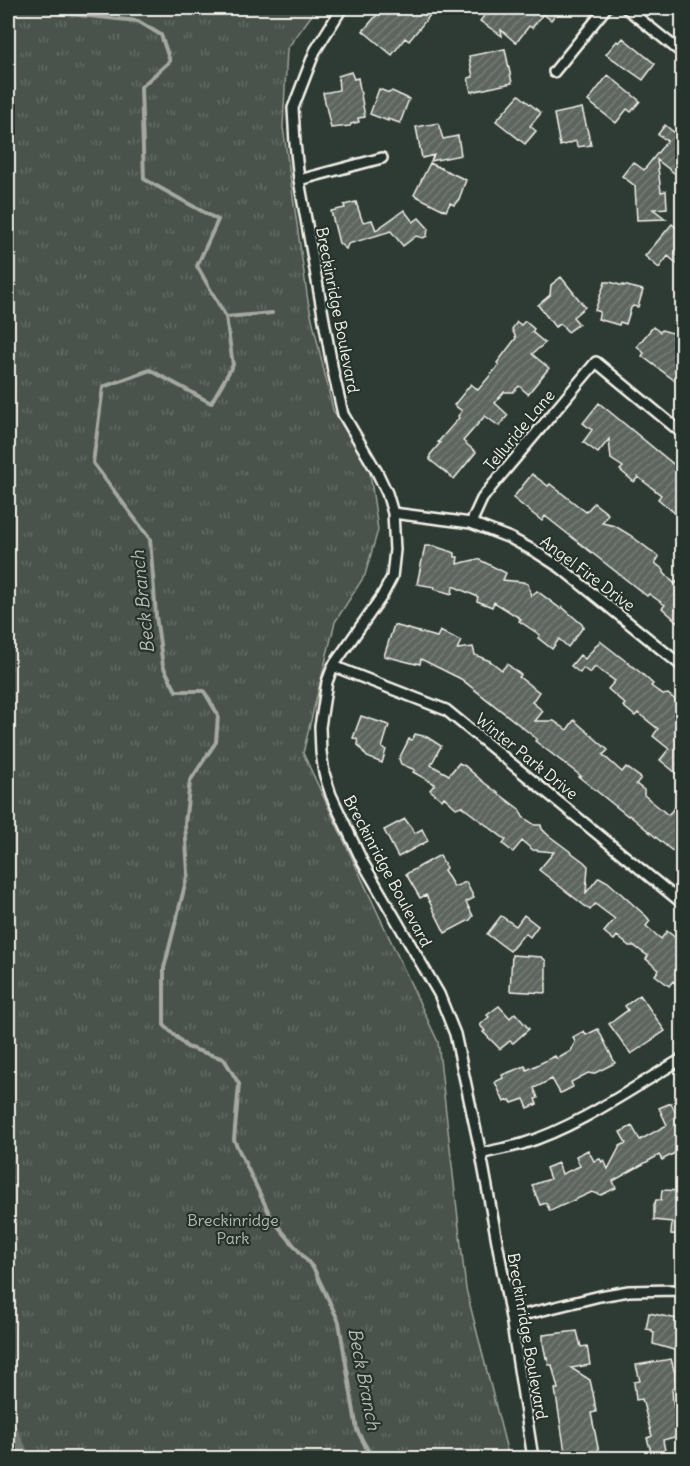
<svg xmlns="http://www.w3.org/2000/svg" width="690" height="1466" viewBox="0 0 690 1466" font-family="Delius,sans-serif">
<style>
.park{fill:url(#park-tufts);stroke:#9ea29a;stroke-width:1.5}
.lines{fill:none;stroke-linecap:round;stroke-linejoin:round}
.stream{stroke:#a4a8a0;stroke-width:4}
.river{stroke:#6f7770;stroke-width:22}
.building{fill:url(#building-hatch);stroke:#f4f1e8;stroke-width:1.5}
.street-casing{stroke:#f4f1e8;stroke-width:14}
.street{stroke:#26332d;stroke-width:9}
.labels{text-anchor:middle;stroke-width:4.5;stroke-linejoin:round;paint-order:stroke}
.street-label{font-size:16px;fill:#f4f1e8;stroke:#26332d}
.park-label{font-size:16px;fill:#b8b9b1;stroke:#26332d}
.water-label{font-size:18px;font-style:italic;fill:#b8bab2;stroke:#26332d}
</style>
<defs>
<pattern id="park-tufts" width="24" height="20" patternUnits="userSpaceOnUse" patternTransform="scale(1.5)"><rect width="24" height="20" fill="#48524c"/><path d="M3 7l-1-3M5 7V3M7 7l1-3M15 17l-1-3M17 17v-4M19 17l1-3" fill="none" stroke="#636b66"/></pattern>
<pattern id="building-hatch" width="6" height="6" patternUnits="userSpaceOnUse" patternTransform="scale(1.5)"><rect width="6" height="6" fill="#5c655e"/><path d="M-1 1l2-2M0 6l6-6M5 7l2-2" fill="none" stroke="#747c75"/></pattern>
</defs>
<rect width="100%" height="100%" fill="#2e3b34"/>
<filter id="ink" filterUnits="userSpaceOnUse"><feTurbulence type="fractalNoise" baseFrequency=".0167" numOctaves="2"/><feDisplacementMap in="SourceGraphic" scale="12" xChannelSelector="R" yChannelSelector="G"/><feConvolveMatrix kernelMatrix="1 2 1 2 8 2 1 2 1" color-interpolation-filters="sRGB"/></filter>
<g filter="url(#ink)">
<path class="park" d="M8,8H317L287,49L283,127L308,301L333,410L369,466L378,530L365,575L335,622L303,753L438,1042L466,1289L509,1458H8Z"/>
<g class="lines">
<path class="stream" d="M59,8V13L138,21L161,35L170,61L141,87L144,179L218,220L197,266L226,317L233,365L211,403L150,370L103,387L93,463L150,539L156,616L163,666L176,691H204L218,715L216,742L190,781L185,824L188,873L164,968V1025L187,1047L224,1059L239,1084L234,1140L272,1219L314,1269L339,1322L357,1430L372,1458
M226,317L272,313"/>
<path class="river" d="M8,1434L19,1458"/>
</g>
<path class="building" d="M383,8H423L431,14L409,41L405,38L392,55L363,31Z
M490,8H561L551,20L543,14L532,28L529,26L516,43L501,30L502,36L480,21Z
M623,38L655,64L643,80L606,54L617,41L619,43Z
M505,49L512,83L471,92L468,78L473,77L469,56Z
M351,72L354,79L358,78L365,117L358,118L359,122L351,124L350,126L331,128L323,93L339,90L338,76Z
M608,75L640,101L631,112L627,109L616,123L588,101Z
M379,89L389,93L392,91L409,99L400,123L388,119V121L370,114Z
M519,95L541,113L530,126L536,131L525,144L496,121Z
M582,108L591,145L577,147L576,141L560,146L554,114Z
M438,123L443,139L458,136L461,155L431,161L434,155L422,158L416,127Z
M665,125L676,134L682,126V170L678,176L657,160L661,192L666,191L667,208L653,209L666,219L637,220L635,186L622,176L633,162L644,170L667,141L658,134Z
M430,163L466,180L459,199L454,205L450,203L446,211L414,195Z
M356,202L362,220L364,222L372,220L376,230L404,210L413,222L419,218L428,228L427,236L423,238L416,236L403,246L391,231L348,244L346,249L339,243L331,211L345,208L344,205Z
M672,224L682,232V268L668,256L659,268L645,256Z
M561,277L585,307L573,317L579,324L568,332L561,324L555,327L538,305L550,295L551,285Z
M605,282H610L623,286V285L643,290L638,307L633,306L631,308L626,324L620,322L619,325L598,319L600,312L595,310Z
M525,321L534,329L532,332L545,343L532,354L549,368L528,394L519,386L513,392H504L495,403L508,415L499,426L485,416L463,441L476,452L454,479L430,460V455L440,443L438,442L459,418L458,416L462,411L454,405L471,384L478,390L499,365L497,363L516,338L512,329L517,322L521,325Z
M653,327L660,332L662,330L672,333L675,329L682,335V386L642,356L644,353L637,346Z
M599,403L677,467L682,457V519L658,499L661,495L638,477L634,482L620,470L623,467L611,459L609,439L598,453L583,442L592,430L583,423Z
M532,474L548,486L550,484L586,512L594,503L608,514L602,523L615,526L630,535L659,557L655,563L664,570V573L675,584L682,575V626L662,608L665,605L649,594L647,596L545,516L542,521L513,498Z
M425,546H434L455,553V557H458L457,564L478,559L506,573L503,580L523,582L528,584L531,596L537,591L561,609L562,607L584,626L568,647L559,639L552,649L538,638L540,635L519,621L521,619L494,602L492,607L477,601L478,597L453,586L452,594L434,589L435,587L417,584Z
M394,625L437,637L440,631L461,641L457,649L473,647L475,655L490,661L502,670L507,664L521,675L519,677L539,692L532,702L543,711L535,721H554L567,730L574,720L608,750L603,755L622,772L626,767L641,778L636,784L644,790V795L668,815L676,806L682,812V859L629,815L628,816L579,777L581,776L535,741L537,739L461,679L421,659L420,664L416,663V664L384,656Z
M600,641L641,673L653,684L651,686L663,695L668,694L682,705V778L660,760L669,749L653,736L658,729L638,713L635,716L623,706L625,704L608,689L615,681L595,667L590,673L583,668L580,673L571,666L580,655L585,659Z
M361,716L389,725L382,748L386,750L382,763L367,757L358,745L357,739L353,738Z
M415,734L427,737L441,746L431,765L449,775L459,763L465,766L482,781L519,809L523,817L535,825H541L542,829L548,835L584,862L588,866L586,893L599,877L608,882L647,917L650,921L646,926L661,939L667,931L682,943V989L673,981L669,986L655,975L659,970L646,959L648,956L634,946H629L617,936L614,940L604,932L615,919L595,904L590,910L539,870L554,852L533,850L522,841L513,852L503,844L506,840L461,806L456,808L444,797L442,800L430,790L435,784L413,772L415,770L401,764L399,759L409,739L412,740Z
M405,819L415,833L422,829L428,841L398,857L384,830Z
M440,855L446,868L444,870L454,887L466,882L474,898L466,902L473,916L470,920L445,933L426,895L420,898L406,874Z
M524,915L538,926L530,937L525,933L510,951L487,934L501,916L516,926Z
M512,955L542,957L546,961V993L510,991Z
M640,995L665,1031L631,1054L609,1024L628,1010L625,1006Z
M499,1006L510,1018L515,1013L529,1029L513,1043L510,1041L500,1049L483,1032L485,1031L480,1025L489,1017L487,1015Z
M598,1029L615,1063L593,1074L588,1073L571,1082L573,1087L563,1092L560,1093L552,1079L534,1088L538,1098L535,1099L537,1104L528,1108L524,1099L512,1103L510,1100L504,1102L495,1082L503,1078L502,1075L525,1066L527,1070L555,1056L557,1059L571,1051L575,1042L573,1037L584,1031L586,1035Z
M671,1103L682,1126V1149L662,1160L659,1155L613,1181L616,1188L601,1195L592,1192L550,1211L546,1203L540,1205L532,1185L550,1179L546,1168L558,1163L562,1174L580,1166L576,1156L588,1150L594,1161L600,1159L602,1162L604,1160L608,1169L620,1146L626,1143L620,1132L632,1126L640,1140L667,1125L659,1108Z
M662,1190L682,1191V1235L671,1234L672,1222L654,1220V1205L656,1200H661Z
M649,1313L678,1319L677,1328L679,1329L674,1350L653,1344L654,1333L652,1332V1330L646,1329Z
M577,1331L581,1347L587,1346L590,1365L571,1368L590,1380L594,1398L596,1412L591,1413L600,1457L593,1458H566L555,1389H558L552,1365H549L547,1357L546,1358L543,1343V1335Z
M671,1359L675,1373L676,1388H672L673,1403L682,1435L663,1440L665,1451L652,1455L647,1438L652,1436L642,1399L636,1400L634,1382L640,1381L636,1365Z"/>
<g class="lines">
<g class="street-casing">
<path id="street" d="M342,8L315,51L293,108L295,143L299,180L333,371L343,414L377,472L387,493L393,513L395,550L392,577L382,596L333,666L327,682L320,727L321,752L324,773L331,795L362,861L439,994L455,1034L481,1154L511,1318L533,1458
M626,8L682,53
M554,72L606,8
M299,180L382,158
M393,513L471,523L510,538L536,552L561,568L682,666
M471,523L482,499L492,486L596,362L682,433
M333,666L446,710L682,903
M481,1154C494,1150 508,1148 522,1144C578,1127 632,1088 682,1059
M511,1318L600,1296L629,1291L675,1290L682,1291"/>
</g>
<use href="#street" class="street"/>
</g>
</g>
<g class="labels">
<g class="street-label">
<text transform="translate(338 310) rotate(79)" y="6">Breckinridge Boulevard</text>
<text transform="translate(519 430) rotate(-50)" y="6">Telluride Lane</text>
<text transform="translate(588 573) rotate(37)" y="6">Angel Fire Drive</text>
<text transform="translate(527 756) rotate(39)" y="6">Winter Park Drive</text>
<text transform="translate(388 871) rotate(62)" y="6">Breckinridge Boulevard</text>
<text transform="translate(528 1336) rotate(80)" y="6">Breckinridge Boulevard</text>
</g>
<g class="park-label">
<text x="233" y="1226">Breckinridge<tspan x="233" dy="18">Park</tspan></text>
</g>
<g class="water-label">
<text transform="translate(143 602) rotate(-96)" y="6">Beck Branch</text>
<text transform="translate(364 1379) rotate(79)" y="6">Beck Branch</text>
</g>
</g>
<rect width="690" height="1466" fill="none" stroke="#26332d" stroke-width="30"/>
<rect x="15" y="15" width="660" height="1436" fill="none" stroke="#f4f1e8" stroke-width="2" filter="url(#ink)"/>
</svg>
